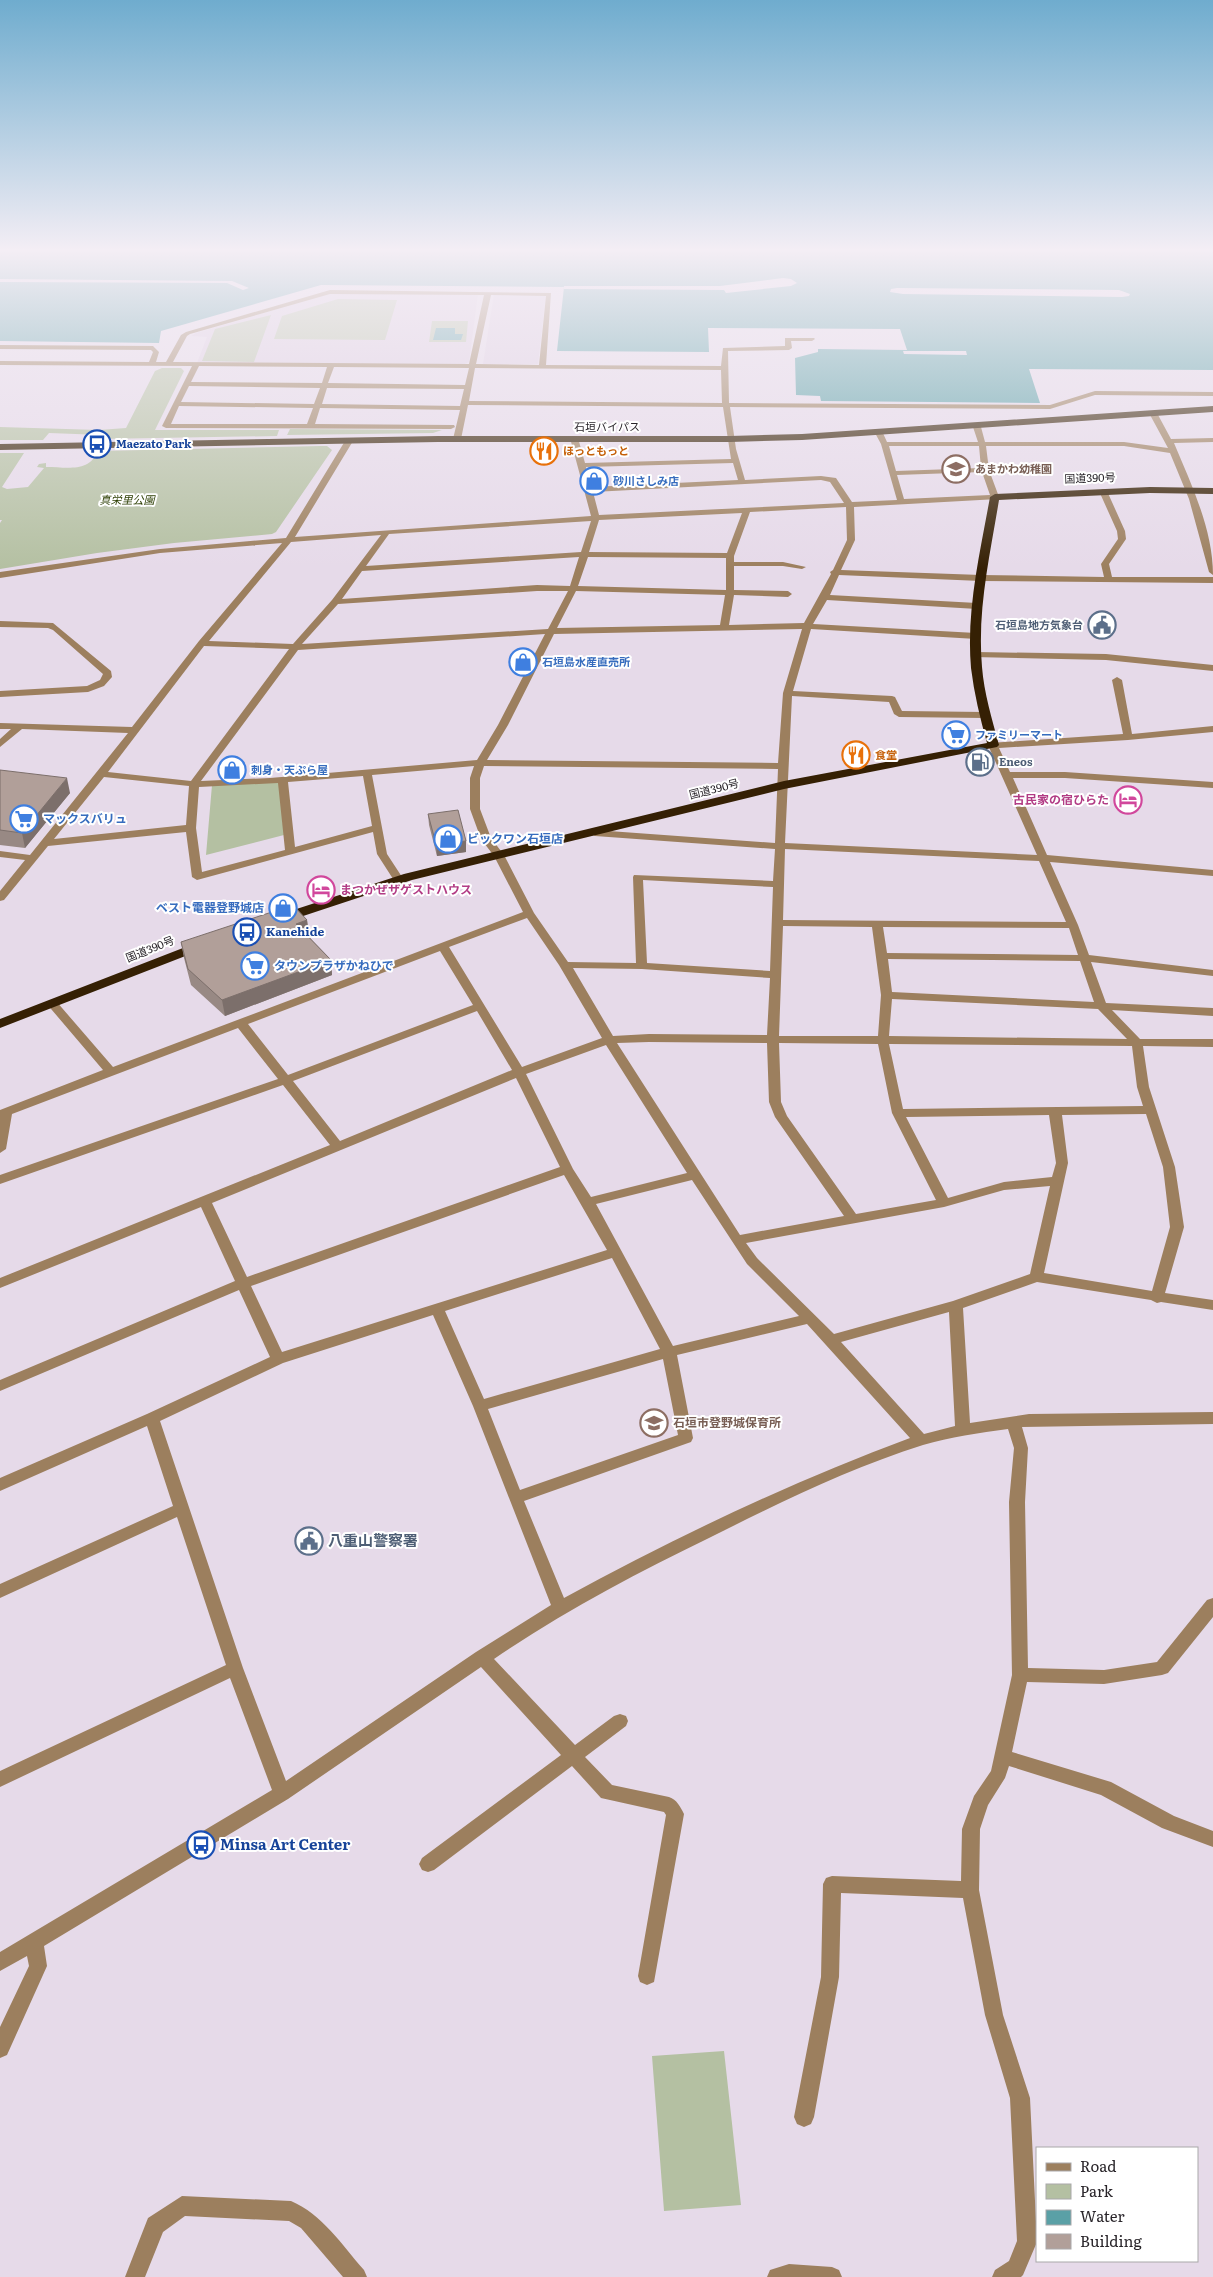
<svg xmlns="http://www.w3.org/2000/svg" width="1213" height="2277" viewBox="0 0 1213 2277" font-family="Literata,'Noto Sans JP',serif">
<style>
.built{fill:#ddcde1}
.green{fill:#b4c0a2}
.water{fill:#5aa0a6}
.pier{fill:#e6dae9}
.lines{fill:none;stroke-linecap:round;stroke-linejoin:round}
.minor{fill:#9c7f5e;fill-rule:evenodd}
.highway{fill:#352004;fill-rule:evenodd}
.wall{fill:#988984}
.shaded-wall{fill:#7c6f6b}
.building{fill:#b19f99;stroke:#7c6f6b}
.labels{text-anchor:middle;stroke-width:4;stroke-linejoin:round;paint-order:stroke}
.far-street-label{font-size:11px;fill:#29252a;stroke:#fff}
.far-transit-label{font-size:11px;font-weight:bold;fill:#164399;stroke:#fff;text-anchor:start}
.far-food-label{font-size:11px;font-weight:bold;fill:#c56008;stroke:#fff;text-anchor:start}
.far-education-label{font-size:11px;font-weight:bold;fill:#785e54;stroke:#fff;text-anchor:start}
.far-shop-label{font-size:11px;font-weight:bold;fill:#366cbe;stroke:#fff;text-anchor:start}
.far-park-label{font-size:11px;font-style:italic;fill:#2f4006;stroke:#fff}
.far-service-label{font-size:11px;font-weight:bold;fill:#4e5e75;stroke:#fff;text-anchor:end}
.hotel-label{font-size:12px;font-weight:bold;fill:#b23c85;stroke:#fff;text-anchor:end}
.shop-label{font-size:12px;font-weight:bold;fill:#366cbe;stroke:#fff;text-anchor:start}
.transit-label{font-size:12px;font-weight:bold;fill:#164399;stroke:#fff;text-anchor:start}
.education-label{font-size:12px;font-weight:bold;fill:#785e54;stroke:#fff;text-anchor:start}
.near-service-label{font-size:15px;font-weight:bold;fill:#4e5e75;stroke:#fff;text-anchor:start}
.near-transit-label{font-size:15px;font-weight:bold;fill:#164399;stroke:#fff;text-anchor:start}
</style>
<rect width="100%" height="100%" fill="#e6dae9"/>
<path class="built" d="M333,293L478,294L469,362L463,365L197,363L207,337L191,336L196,333Z
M494,294H546L538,364H483Z"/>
<path class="green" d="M338,299L397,300L385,340L274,339L282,316Z
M271,315L254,362L202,361L215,329Z
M432,321H468L466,342H429Z
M162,368H181L184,371L155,430H279L277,436L100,439L102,435L49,433L43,440H0V427L99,430L126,428L155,371Z
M290,429L442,430L433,433L287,435Z
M320,446H327L332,450L276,532L272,534L174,543L97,553L0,569V523L2,520H0V453H24L2,487L7,489L28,487L44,468L37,467L39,464L46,463V467C67,467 89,473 98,451Z
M279,782L284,835L206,855L212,785Z
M724,2051L741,2205L664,2211L652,2056Z"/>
<path class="water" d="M0,250H1213V370L1029,369L1040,403L821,401L820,396L796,395L795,358L818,352V349L907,350L900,329L708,328L709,352L557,351L564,287L321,285L161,331L159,343L0,341Z
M436,328H455V334H463L461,340H433Z"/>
<path class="pier" d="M783,278L791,279L797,283L791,286L726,293L724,290L564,289V286H720Z
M0,279L232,281L249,288L243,290L227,283L0,282Z
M897,288L1119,290L1130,294L1129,296L1122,297L903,294L890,292L891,289Z
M903,351H966L967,355L904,354Z"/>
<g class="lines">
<path class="minor" d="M330,290L551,293L546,365L721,366L723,348L785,346V338H814L815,339L812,341H791L792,348L789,350L728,351L729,403L1050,405L1095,391L1213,392V396L1095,395L1050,409L730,407L736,449L745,480L821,476L836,478L852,502L897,500L881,444L875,433L879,431H882L887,442H978L973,427L977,425L981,427L985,442H1124L1168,448L1149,413L1153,411L1157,413L1171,439L1213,438V442L1174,443C1191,484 1213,529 1213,575L1209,572L1189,499L1170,453L1124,446H986L989,470L999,497L998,499L854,507L855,540L841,570L981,575L1104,577L1101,564L1118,539L1117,531L1099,491L1103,489L1107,491L1125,531L1126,539L1109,564L1112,577H1213V583L981,581L839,575L830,595L977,603L981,606L977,609L827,600L813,624L976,633L980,636L976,639L811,629L793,691L892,696L895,697L902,711L984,712L989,715L984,718L899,717L894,714L889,702L792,696L785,843L1037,855L988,745L990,743L1123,734L1112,680L1117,677L1122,680L1132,734L1213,726V732L1128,740L999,748L1010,772H1065L1213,782V788L1065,778H1013L1047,855L1213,870V876L1050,862L1078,925L1089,955L1213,970V976L1091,962L1106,1003L1213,1008V1016L1112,1010L1140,1039H1213V1047L1143,1046L1149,1087L1175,1167L1184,1227L1165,1293L1213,1300V1310L1161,1302L1157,1303L1151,1300L1037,1282L963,1308L970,1423L1029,1414L1213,1412V1424L1022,1427L1028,1448L1025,1502L1028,1668L1104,1670L1157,1662L1207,1600L1213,1598V1617L1168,1673L1162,1675L1104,1684L1027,1682L1012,1752L1111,1782L1174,1816L1213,1831V1847L1162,1828L1101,1795L1009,1766L1005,1778L988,1805L980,1829L979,1890L1003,2015L1030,2098L1037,2242L1023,2275L1021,2277H992L995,2270L1009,2261L1017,2241L1010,2098L985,2015L963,1898L841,1893L839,1977L814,2117L811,2124L804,2127L797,2124L794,2117L821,1977L823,1884L826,1878L832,1876L961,1881L962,1829L974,1796L991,1771L1012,1675L1009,1502L1014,1448L1008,1429C979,1433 950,1437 923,1445C850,1468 779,1503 711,1537C635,1574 564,1611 494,1659L575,1745L614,1716L620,1714L626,1716L628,1721L626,1726L585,1757L612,1785L669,1797C677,1800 680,1806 684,1814L654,1982L647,1985L640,1982L638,1976L666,1815L664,1812L601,1798L572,1766L434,1870L428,1872L422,1870L419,1864L422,1858L561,1755L481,1667L288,1799L44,1946L47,1966L7,2055L0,2058V2027L29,1966L27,1956L0,1971V1952L272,1790L230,1678L0,1787V1771L226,1665L177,1517L0,1598V1584L173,1506L147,1426L0,1491V1478L147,1414L270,1357L239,1290L0,1391V1380L235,1281L201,1207L0,1288V1278L330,1145L283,1085L0,1184V1175L278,1079L238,1028L12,1114L6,1149L0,1153V1110L103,1070L46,1003L52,1000L56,1001L113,1067L523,912L494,856L481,839L470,809V778L474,766L372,775L387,854L404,880L403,882H395L377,854L373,832L197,880L192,877L186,832L48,846L4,900L0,901V891L25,860L0,857V851L30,855L128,733L22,729L0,747V739L11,729H0V723L132,727L199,641L282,543L160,553L0,578V572L160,549L286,538L345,441L349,439L353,441L295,537L591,516L570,438L574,436L578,438L585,463L731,459L723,407L468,405L461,439L457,441L453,439L460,410L320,408L315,424L454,425L455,427L451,429L166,428L162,426L192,366L0,365V361L149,362L153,352L151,350L0,349V345L153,346L159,352L156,362H166L181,335L186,332ZM330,294L484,295L469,364L173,362L187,336L190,334ZM491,295L546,296L539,365L476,364ZM199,366L327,367L322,383L191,382ZM334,367L469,368L465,385L328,383ZM475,368L721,370L722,403L469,401ZM189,386L320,388L314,404L181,402ZM327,388L464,389L460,406L322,404ZM179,406L313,408L307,424H171ZM889,446H979L981,468L896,471ZM733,463L738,480L591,487L586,467ZM982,472L990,495L904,499L897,475ZM821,480L830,482L844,503L599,515L593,492ZM846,507L847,540L833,570L830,572L831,574L804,623L729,625L734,595L788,597L792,594L788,591L734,590V566H783L802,569L806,567L783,562H734V556L750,512ZM742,513L727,553L589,552L599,520ZM591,521L581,552L366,566L389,534ZM381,535L332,600L293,644L209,641L291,542ZM579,557L570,586L537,585L342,599L362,571ZM588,557L726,558V590L578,586ZM537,591H568L548,629L302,644L338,604ZM576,591L725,595L720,625L557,628ZM802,629L783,693L778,763L487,760L508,725L554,634ZM545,634L498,725L477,760L270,778L201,781L298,650ZM204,646L289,649L191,781L108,772ZM484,766L778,769L775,843L595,830L590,833L595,836L775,849L773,881L634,875L633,877L636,963L568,962L534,913L504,855L491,838L480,809V778ZM363,776L372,826L295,847L288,782ZM104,777L189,786L186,825L54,839ZM278,783L285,850L202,872L196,828L199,787ZM785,849L1039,861L1066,922L783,920ZM643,880L773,887L770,971L647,963ZM527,918L559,965L602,1038L522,1067L449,947ZM783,926L872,927L881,995L878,1036H779ZM883,927L1069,928L1078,955L887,953ZM440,951L473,1005L288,1075L248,1024ZM888,959L1080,961L1094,1002L892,992ZM573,968L642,969L770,978L767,1035L649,1034L613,1036ZM892,999L1098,1009L1127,1039L889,1036ZM477,1011L512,1070L340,1141L293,1081ZM649,1042L767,1043L769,1102L775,1117L844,1216L740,1235L617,1043ZM779,1043L878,1044L892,1113L936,1200L856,1214L787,1116L781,1102ZM889,1044L1132,1046L1137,1087L1143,1106L903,1109ZM606,1045L687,1173L591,1197L573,1169L526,1074ZM516,1078L560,1167L247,1277L212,1203ZM1146,1114L1163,1167L1170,1227L1152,1291L1044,1273L1068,1163L1062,1115ZM1049,1115L1056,1163L1052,1177L1004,1182L948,1198L906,1117ZM564,1175L607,1250L282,1352L251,1286ZM692,1180L747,1264L799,1316L673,1346L596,1204ZM1050,1186L1030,1274L953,1301L834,1334L757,1258L746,1243L944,1207L1004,1190ZM612,1258L660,1349L484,1399L445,1311ZM949,1312L955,1426L924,1434L841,1342ZM433,1315L473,1406L551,1605L476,1652L286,1781L243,1668L160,1421L283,1363ZM807,1324L910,1438C791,1482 676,1537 564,1598L524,1501L691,1442L693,1438L677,1355ZM663,1359L678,1435L520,1490L488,1409Z
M0,621L53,623L111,671L112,677L104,686L88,692L0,697V691L87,686L100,680L103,674L53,630L48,628L0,627Z
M976,652L1106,654L1213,665V671L1106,660L973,657V653Z
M182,2196L291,2201C322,2214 342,2245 364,2270L367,2277H343L301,2228L289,2221L185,2216L163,2232L145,2277H125L148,2218Z
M789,2264L832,2267L839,2270L842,2277H767L770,2270Z"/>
<path class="highway" d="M1213,406V412L802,440L730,442H438L0,450V444L438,436H730L802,434Z
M1150,487L1213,488V494L1150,493L999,500C990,555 977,610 982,667C984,693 992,719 999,745L997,747L784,789L412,880L285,922H275L273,919L275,916L404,874L784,781L987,743C980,718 974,693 971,668C966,610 980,553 990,497L995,494Z
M201,941L208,945L206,948L0,1028V1019Z"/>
</g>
<path class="wall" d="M0,770L70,793L25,848L0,845Z
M428,814L466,841V852L437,856L429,825Z
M307,920L309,936H308L331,960L332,975L225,1016L191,985L184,958L181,942Z"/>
<path class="shaded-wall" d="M67,778L70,793L25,848L22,833Z
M466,841V852L437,856L436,844Z
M307,920L309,936L298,939L296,924Z
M331,960L332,975L225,1016L222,1000Z"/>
<path class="building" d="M0,770L67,778L22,833L0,830Z
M458,810L466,841L436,844L428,814Z
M293,905L307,920L296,924L331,960L222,1000L188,969L181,942Z"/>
<linearGradient id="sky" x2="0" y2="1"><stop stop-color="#6facce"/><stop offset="0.44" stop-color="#f4eef5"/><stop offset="1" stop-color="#f4eef5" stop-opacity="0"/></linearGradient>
<rect width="1213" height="569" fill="url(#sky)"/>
<defs>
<g id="bus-ring" transform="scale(1.4375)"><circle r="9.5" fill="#fff" stroke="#1a4fb4" stroke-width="1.5"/><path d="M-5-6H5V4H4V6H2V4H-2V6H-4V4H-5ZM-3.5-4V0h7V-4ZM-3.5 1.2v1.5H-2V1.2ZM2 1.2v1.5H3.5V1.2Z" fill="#1a4fb4"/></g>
<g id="restaurant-ring" transform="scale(1.4375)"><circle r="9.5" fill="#fff" stroke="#e8710a" stroke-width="1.5"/><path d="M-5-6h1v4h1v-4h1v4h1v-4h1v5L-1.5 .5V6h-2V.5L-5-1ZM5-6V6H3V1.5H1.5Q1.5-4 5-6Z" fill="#e8710a"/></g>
<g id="school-ring" transform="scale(1.4375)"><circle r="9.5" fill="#fff" stroke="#8d6e63" stroke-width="1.5"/><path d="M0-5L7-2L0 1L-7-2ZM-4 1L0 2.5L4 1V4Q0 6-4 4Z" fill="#8d6e63"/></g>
<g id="shop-ring" transform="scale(1.4375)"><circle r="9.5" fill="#fff" stroke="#3f7fe0" stroke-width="1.5"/><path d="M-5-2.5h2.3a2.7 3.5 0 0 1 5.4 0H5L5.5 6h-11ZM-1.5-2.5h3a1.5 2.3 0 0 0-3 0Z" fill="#3f7fe0"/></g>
<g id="civic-ring" transform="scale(1.4375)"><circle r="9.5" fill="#fff" stroke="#5c6f8a" stroke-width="1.5"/><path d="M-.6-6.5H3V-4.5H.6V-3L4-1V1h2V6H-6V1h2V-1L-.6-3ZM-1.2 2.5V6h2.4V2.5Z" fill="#5c6f8a"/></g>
<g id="supermarket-ring" transform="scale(1.4375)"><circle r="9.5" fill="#fff" stroke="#3f7fe0" stroke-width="1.5"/><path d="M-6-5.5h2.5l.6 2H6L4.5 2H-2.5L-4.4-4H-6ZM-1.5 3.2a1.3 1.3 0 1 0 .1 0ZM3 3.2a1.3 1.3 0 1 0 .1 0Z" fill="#3f7fe0"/></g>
<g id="fuel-ring" transform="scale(1.4375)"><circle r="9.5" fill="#fff" stroke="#5c6f8a" stroke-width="1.5"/><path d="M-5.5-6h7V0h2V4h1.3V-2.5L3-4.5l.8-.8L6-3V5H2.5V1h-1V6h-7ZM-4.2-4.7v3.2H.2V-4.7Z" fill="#5c6f8a"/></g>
<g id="hotel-ring" transform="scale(1.4375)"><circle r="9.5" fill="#fff" stroke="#d1479c" stroke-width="1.5"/><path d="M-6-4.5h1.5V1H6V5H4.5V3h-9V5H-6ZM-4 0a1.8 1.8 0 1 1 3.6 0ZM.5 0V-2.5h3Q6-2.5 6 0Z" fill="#d1479c"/></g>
</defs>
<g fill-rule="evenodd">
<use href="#bus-ring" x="97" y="444"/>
<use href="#restaurant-ring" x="544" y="451"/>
<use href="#school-ring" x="956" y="469"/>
<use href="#shop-ring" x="594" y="481"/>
<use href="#civic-ring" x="1102" y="625"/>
<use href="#shop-ring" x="523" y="662"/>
<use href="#supermarket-ring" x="956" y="735"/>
<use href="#restaurant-ring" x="856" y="755"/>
<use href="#fuel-ring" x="980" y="762"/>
<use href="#shop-ring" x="232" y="770"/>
<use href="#hotel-ring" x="1128" y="800"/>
<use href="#supermarket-ring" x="24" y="819"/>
<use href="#shop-ring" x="448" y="839"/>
<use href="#hotel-ring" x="321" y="890"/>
<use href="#shop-ring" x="283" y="908"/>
<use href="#bus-ring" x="247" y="932"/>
<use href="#supermarket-ring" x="255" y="966"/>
<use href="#school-ring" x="654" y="1423"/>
<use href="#civic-ring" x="309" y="1541"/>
<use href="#bus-ring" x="201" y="1845"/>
</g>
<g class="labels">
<g class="far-street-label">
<text x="607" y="431">石垣バイパス</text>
<text transform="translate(1090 478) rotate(-2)" y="4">国道390号</text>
<text transform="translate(714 789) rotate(-14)" y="4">国道390号</text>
<text transform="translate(150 949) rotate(-22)" y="4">国道390号</text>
</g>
<g class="far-transit-label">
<text x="116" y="448">Maezato Park</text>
</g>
<g class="far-food-label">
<text x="563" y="455">ほっともっと</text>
<text x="875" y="759">食堂</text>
</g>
<g class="far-education-label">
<text x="975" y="473">あまかわ幼稚園</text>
</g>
<g class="far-shop-label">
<text x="613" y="485">砂川さしみ店</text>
<text x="542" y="666">石垣島水産直売所</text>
<text x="975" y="739">ファミリーマート</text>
<text x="251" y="774">刺身・天ぷら屋</text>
</g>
<g class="far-park-label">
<text x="127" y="504">真栄里公園</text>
</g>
<g class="far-service-label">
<text x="1083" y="629">石垣島地方気象台</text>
<text x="999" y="766" text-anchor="start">Eneos</text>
</g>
<g class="hotel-label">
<text x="1109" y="804">古民家の宿ひらた</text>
<text x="340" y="894" text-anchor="start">まつかぜザゲストハウス</text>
</g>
<g class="shop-label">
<text x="43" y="823">マックスバリュ</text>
<text x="467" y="843">ビックワン石垣店</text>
<text x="264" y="912" text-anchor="end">ベスト電器登野城店</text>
<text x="274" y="970">タウンプラザかねひで</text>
</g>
<g class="transit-label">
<text x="266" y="936">Kanehide</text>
</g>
<g class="education-label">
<text x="673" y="1427">石垣市登野城保育所</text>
</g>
<g class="near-service-label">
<text x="328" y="1546">八重山警察署</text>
</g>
<g class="near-transit-label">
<text x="220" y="1850">Minsa Art Center</text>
</g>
</g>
<rect x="1036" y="2147" width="162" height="115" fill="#ffffff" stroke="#a9a8aa"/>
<rect x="1046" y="2163" width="25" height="8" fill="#9c7f5e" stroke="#a9a8aa"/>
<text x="1080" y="2172" font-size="15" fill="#29252a">Road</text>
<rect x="1046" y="2184" width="25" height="15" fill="#b4c0a2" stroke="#a9a8aa"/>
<text x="1080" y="2197" font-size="15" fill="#29252a">Park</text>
<rect x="1046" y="2210" width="25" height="15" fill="#5aa0a6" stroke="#a9a8aa"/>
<text x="1080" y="2222" font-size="15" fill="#29252a">Water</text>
<rect x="1046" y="2234" width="25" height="15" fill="#b19f99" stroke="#a9a8aa"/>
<text x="1080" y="2247" font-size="15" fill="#29252a">Building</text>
</svg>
